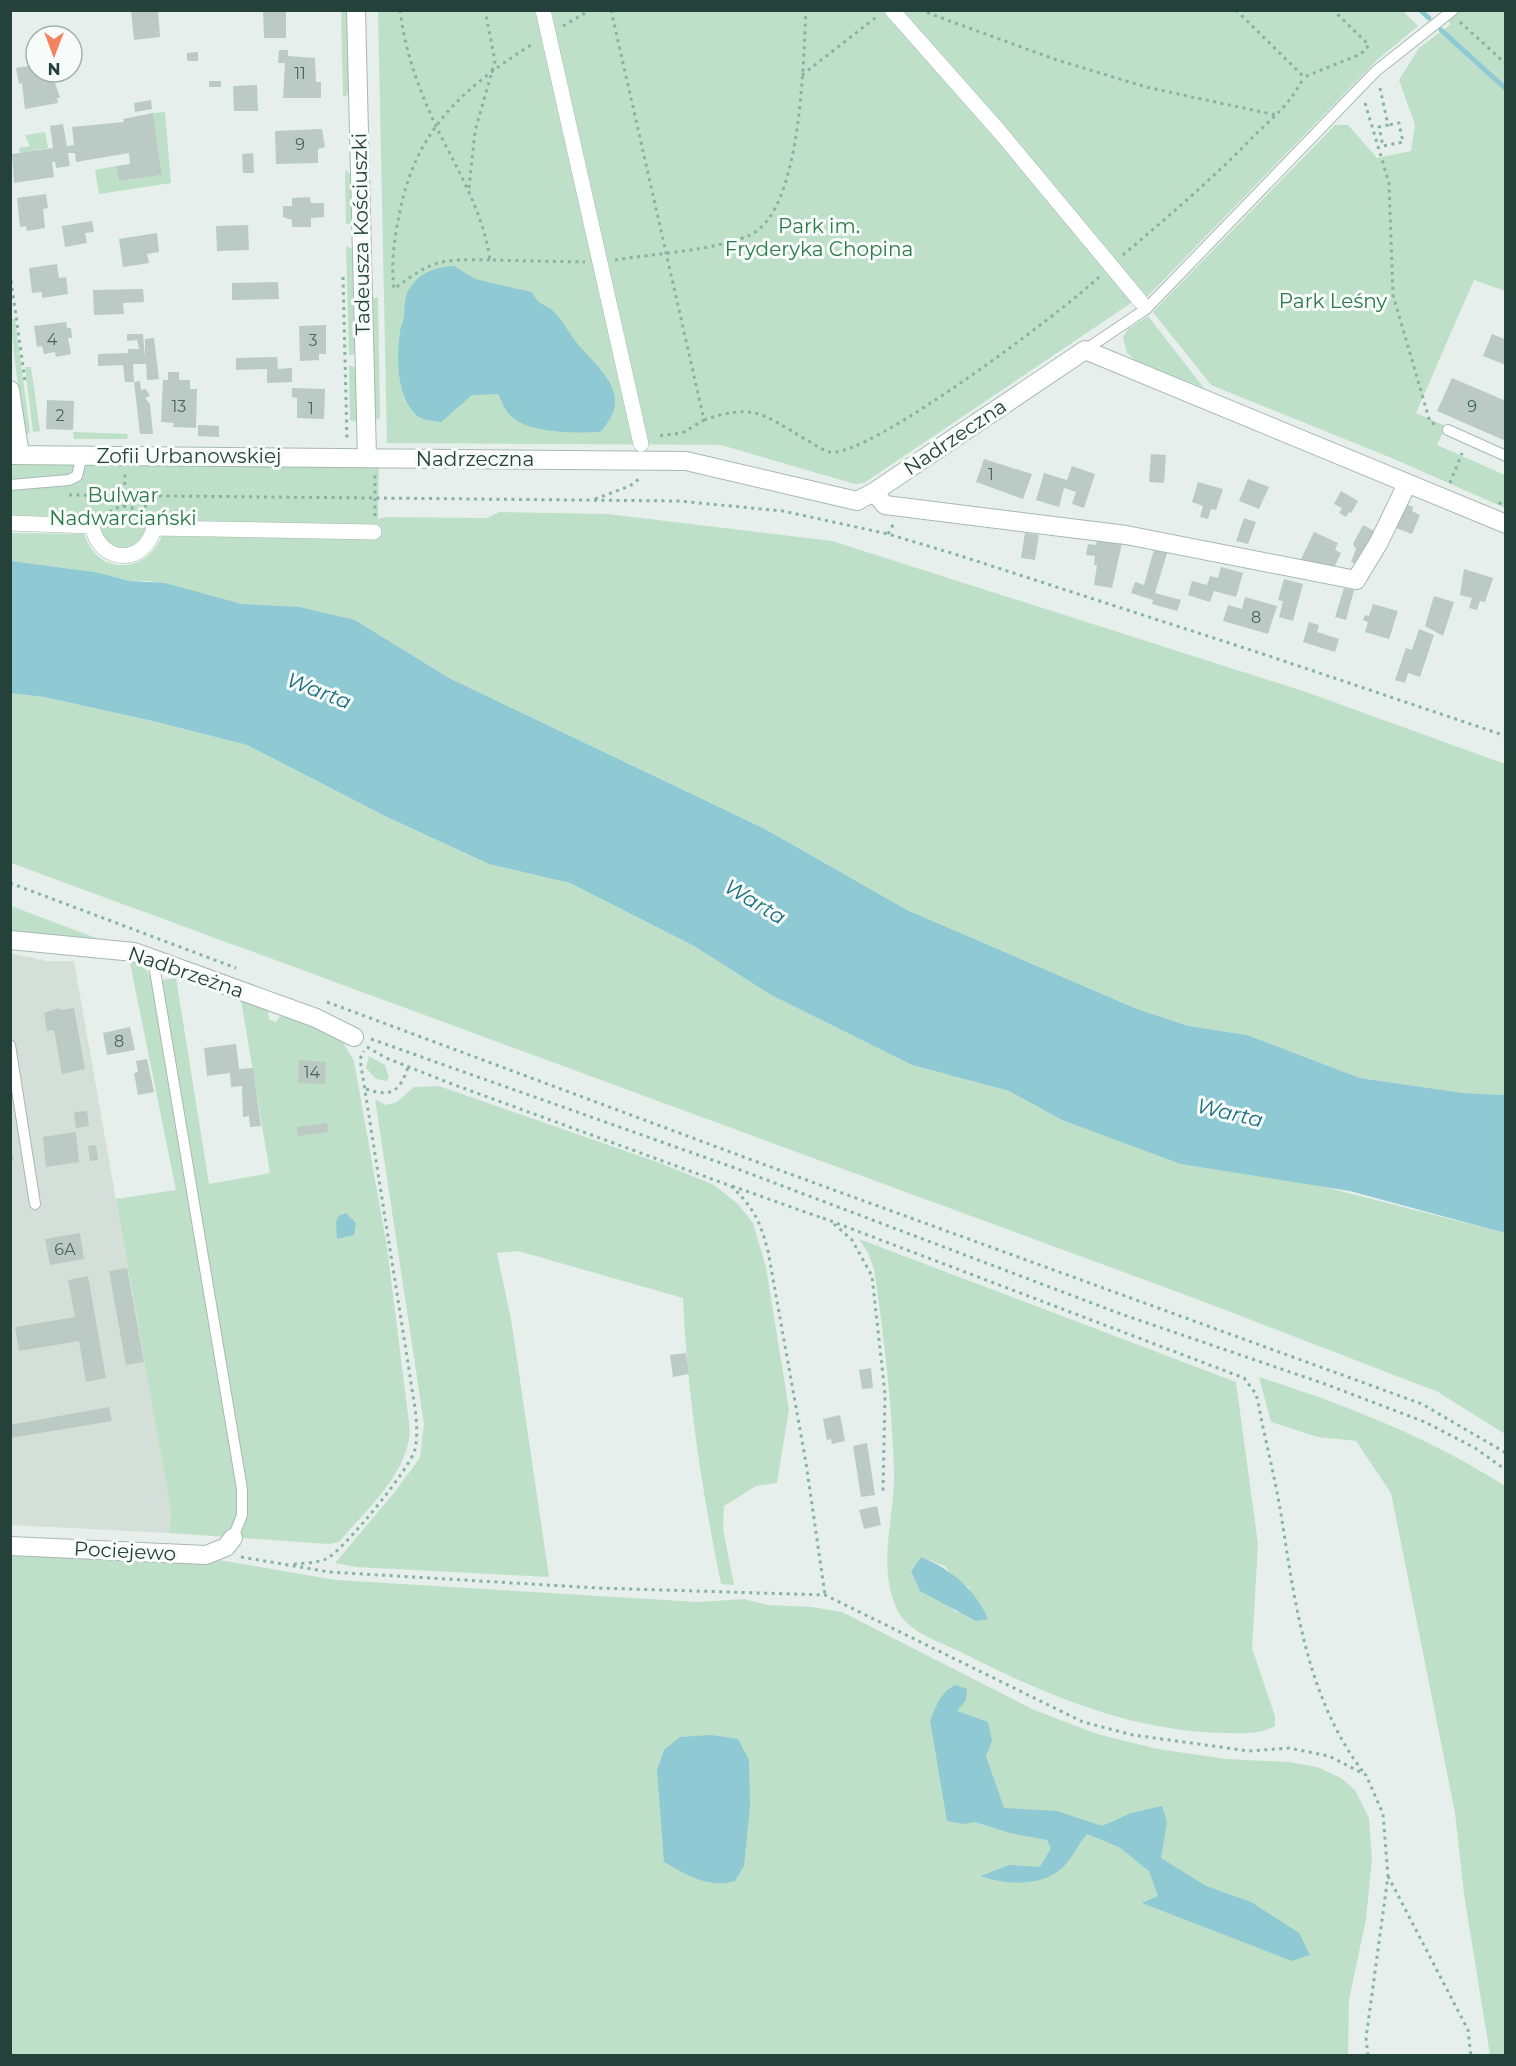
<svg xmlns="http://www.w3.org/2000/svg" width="1516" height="2066" viewBox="0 0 1516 2066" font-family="Montserrat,sans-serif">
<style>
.built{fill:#d4dfda}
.green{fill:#bfe0c8;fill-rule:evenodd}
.water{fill:#8ec9d4}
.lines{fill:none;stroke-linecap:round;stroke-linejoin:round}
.stream{stroke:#8ec9d4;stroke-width:5}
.building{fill:#bbcac4}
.service-casing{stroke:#a8b8b2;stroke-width:12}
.pedestrian-casing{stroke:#a8b8b2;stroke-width:16}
.minor-casing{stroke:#a8b8b2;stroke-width:20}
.path{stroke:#86b3a5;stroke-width:3;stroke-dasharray:3 4.5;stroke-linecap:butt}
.service{stroke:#fff;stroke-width:10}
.pedestrian{stroke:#fff;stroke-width:15}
.minor{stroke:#fff;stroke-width:18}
.labels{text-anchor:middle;stroke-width:6;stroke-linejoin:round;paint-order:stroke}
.number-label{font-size:16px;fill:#4a645c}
.park-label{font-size:20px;fill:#2d7a4b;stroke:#f7fbf9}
.street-label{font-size:20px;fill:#24423a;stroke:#f7fbf9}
.water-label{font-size:21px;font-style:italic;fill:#1c6f80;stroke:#f7fbf9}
</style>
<rect width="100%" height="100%" fill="#e6efeb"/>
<path class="built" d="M10,953L47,961H74L171,1513L169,1533L11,1525Z"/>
<path class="green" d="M1402,10L1418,26L1377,60L1145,299L1134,301L864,483L855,484L721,445L387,443L378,11Z
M341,11H347L349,93L346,96H343Z
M1441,11H1505V291L1474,280L1416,413L1446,426L1437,445L1505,475V508L1394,459L1211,385L1153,312L1335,125H1348L1377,158L1411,151L1415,125L1399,80L1419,48L1451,24Z
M165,112L171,183L99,194L95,170L116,166L119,181L162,175L153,113Z
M45,132L48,148L20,153L19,148L30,146L25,135Z
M345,170L351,174L352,222L349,224H346Z
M346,246L353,249L355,353L352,355H349Z
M378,297L380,418L373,422L371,299Z
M1148,316L1204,388L1135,360L1127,353L1123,338L1127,330Z
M10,319H15L30,432L24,436Z
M349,365L356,368L357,422L350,420Z
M25,367H31L40,431L33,432Z
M73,432L128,434L127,439H74Z
M10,463L379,466L378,519L385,517L487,518L499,512L607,514L832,541L1306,692L1505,764V1095L1463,1093L1360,1078L1247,1035L1189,1026L1137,1009L907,910L765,829L449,678L355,620L242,604L150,581H130L95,572L11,561V533L84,534C86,539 89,546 93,551C115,577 150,565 162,536L377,539L378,537L159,533C152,556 136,564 113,561L87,531L11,530Z
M11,693L44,697L157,722L247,745L387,817L489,864L570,883L694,946L771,995L912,1065L1009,1091L1062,1120L1505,1233V1434L1438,1392L1194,1298L11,863Z
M11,906L96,938L11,934Z
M129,958L143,965L150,976L161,980L176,978L209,1184L270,1173L241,1000L268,1011L269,1019L276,1022L280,1016L299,1019L341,1039L354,1061L387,1247L410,1431C407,1475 366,1510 339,1542L329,1544L169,1533L171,1513L116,1199L176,1190Z
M369,1056L385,1065L389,1078L386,1081L376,1079L366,1068Z
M439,1086L660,1163L714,1185L738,1204L753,1223L766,1267L789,1409L777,1483L756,1486L724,1506L723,1529L734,1585L721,1584C702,1491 687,1393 683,1298L518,1251L497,1253L511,1319L549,1577L356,1567L335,1563L393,1494L420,1458L424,1424L375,1099L386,1105L397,1102L414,1087Z
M859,1239L1236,1382L1258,1544L1252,1648L1275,1716V1726C1258,1735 1242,1733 1223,1733C1129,1731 1043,1694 961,1652C938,1641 906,1632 896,1607C877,1563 895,1518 894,1472C892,1404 884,1337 874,1269L868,1253ZM921,1557L945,1566L955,1579L970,1588L958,1613L940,1600L920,1591L911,1573Z
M1259,1377C1346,1405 1428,1437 1505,1486V2055H1490L1464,1894L1455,1813L1391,1493L1356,1441L1318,1437L1271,1422Z
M11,1554L150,1562L213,1559L336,1580L698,1602L744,1599L768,1605L812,1607L842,1612L1032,1709L1097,1734L1158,1749L1227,1759L1289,1762L1317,1767L1341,1778L1355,1790L1369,1818L1372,1859L1366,1919L1349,2000L1348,2055H11Z"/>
<path class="water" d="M454,266L475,279L531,292C534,294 534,297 536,299C539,304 550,307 554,312C563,321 569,333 576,342C599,370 636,394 600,432C573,433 527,434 509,414C505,410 501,400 498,394L472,395L441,422C432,420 421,421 415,414C397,395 396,357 400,333C400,327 404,321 404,315C405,305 404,296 410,288C420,272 436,267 454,266Z
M11,561L95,572L130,581L165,583L242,604L299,607L355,620L449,678L765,829L907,910L1137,1009L1189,1026L1247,1035L1360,1078L1463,1093L1505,1095V1233L1350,1191L1181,1164L1062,1120L1009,1091L912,1065L771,995L694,946L570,883L489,864L387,817L247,745L157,722L44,697L11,693Z
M346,1213L356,1223L354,1235L337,1239L336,1222L339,1216Z
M921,1557C951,1569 975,1589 988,1619L976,1621L920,1591L911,1572Z
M955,1685L967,1689L966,1700L957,1711L988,1722L992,1741L986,1756L1004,1808L1057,1811L1102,1826L1131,1813L1162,1806L1167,1822L1161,1858L1206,1886L1251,1902L1299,1933L1310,1955L1292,1961L1142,1903L1158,1896L1149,1871L1119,1847L1087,1834C1078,1844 1072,1859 1062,1868C1042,1887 1005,1885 981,1876L1009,1865L1040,1867L1051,1848L1047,1840L1010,1833L975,1822L964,1824L947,1821L930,1720L939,1700L947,1690Z
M711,1735L738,1739L749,1760L750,1806L744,1866L735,1881C709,1889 687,1875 664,1862L657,1770L664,1750L680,1737Z"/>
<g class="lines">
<path class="stream" d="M1420,10L1429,18
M1441,30L1506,89"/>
</g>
<path class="building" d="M131,10H158L160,37L134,40Z
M263,10H286V38H264Z
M279,50H288V56L315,58L316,82H321V98H283L285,63H278Z
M198,52V61H187V53Z
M36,65V72H57V79L54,80L60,98H57L58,103L25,109L22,83L19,84L16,68Z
M209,81H221V87H209Z
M257,85L258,111H234L233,86Z
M151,100L152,109L135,112L134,103Z
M153,113L162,175L119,181L116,166L130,164L129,153L76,162L75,153H68L70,166L56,168L55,162H52L54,177L14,183L12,154L53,148L50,126L63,124L67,146L74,145L72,127L124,122L123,119Z
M322,129L325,147L318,149V163L276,164L275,131Z
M253,153L254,173H243L242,154Z
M46,194L48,208L43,209L45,228L27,231L26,226L20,227L17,198Z
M310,197L311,203H324V217L311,218V227H292V220L283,217V206H292V198Z
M92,221L94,232L85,233L87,243L65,247L62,226Z
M248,225L249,250L217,251L216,226Z
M157,233L159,252L147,254L149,263L123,267L119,239Z
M57,264L59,278L66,277L68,294L42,298V292L32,293L29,268Z
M278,282L279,299L232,300V283Z
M143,289L144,302L123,303L124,314L94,315L93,290Z
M66,322L67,328H71L72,338H68L71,354L56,357L55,352L44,354L42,346L37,347L34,326Z
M326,325V354H319V360L300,361L299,326Z
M127,334H143L145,358V339L154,338L159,379L147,380L146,364H133L134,382H125L123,365L98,366V354L128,353V349H139L137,340L127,341Z
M1492,334L1504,339L1506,334V365L1483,356Z
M277,357L278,369L292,368V382L267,383V369L236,370V358Z
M168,372H179V380H190V389H197L196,428L173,427L174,423L161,422L163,380H168Z
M1452,378L1506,401V441L1437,411Z
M140,381L141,390L146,389L150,396L145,398L150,404L153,434H140L134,382Z
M292,388L325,389L324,419L297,418V398L292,397Z
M47,400L74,401L73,430L46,429Z
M198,425L219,426V437L198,436Z
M1151,454L1166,455L1164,483L1149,482Z
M984,459L1032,474L1023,499L976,482Z
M1072,466L1095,474L1084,508L1072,504L1076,492L1064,488L1059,507L1036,500L1044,473L1067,480Z
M1248,479L1269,487L1259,509L1239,501Z
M1198,482L1223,489L1216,510L1211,509L1208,519L1200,517L1203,506L1192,502Z
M1341,491L1358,501L1351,513L1349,512L1346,517L1339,513L1342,508L1334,504Z
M1405,504L1413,507L1412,511L1420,515L1412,534L1396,528Z
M1244,518L1256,522L1248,544L1236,541Z
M1363,525L1376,532L1359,565L1351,562L1356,549L1353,544Z
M1314,532L1338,543L1335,550L1341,553L1334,568L1300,561Z
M1025,533L1039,535L1035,560L1021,558Z
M1097,539L1122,543L1112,588L1094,585L1097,565H1094L1095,556L1086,555L1088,544L1096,545Z
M1155,546L1168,550L1155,593L1181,600L1177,611L1152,604L1153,600L1131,593L1135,582L1144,585Z
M1221,567L1243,573L1236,597L1214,591L1210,602L1188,595L1192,581L1207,585L1210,576L1218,578Z
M1464,569L1493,578L1485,602L1480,601L1477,610L1469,608L1472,598L1460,595Z
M1284,579L1303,584L1293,621L1279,617L1283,601L1278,600Z
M1344,588L1354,590L1346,620L1335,617Z
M1434,596L1454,602L1443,636L1425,626Z
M1245,597L1277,606L1268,634L1223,621L1228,605L1242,609Z
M1373,604L1398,611L1389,639L1365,632L1368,622L1363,620L1365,615L1369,616Z
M1309,622L1319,625L1317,632L1339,639L1335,652L1303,642Z
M1419,629L1434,635L1420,677L1408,673L1405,683L1395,680L1406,648L1412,650Z
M59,1008L60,1010L74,1008L85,1069L62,1074L54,1030L47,1031L44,1013Z
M130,1027L135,1050L107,1055L103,1033Z
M236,1044L239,1069L253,1068L261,1126L250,1127L249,1116L243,1117L242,1086L231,1087L230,1073L207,1076L204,1048Z
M147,1059L154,1092L138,1095L134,1073L138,1072L136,1061Z
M299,1060L326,1062L325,1084L298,1083Z
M87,1111L89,1126L76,1128L74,1112Z
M327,1123L328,1132L298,1136L297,1127Z
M76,1132L79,1162L46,1167L43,1137Z
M10,1145L14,1161H10Z
M96,1145L98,1160L90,1161L88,1146Z
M80,1233L84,1259L50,1265L45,1239Z
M127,1268L144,1362L126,1365L109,1271Z
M88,1276L106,1378L86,1382L79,1341L19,1351L15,1327L75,1317L68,1280Z
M686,1353L689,1374L673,1377L670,1355Z
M871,1368L873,1388L862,1389L859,1370Z
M109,1407L112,1421L10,1438V1425Z
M840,1415L845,1441L832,1444L831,1439L827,1440L823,1419Z
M867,1443L875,1495L861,1497L853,1446Z
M877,1506L881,1525L864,1529L859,1510Z"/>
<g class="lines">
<g class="service-casing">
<path id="service" d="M1085,350L1146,309L1376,71L1453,10
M1448,430L1506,456
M10,485L69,480L77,476L82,455
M153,959L242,1489V1515L233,1538
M10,1045L35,1204"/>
</g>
<g class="pedestrian-casing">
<path id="pedestrian" d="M543,10L641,444
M892,10L999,131L1141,302
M10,523L92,526C100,564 144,566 154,528L374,532"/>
</g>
<g class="minor-casing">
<path id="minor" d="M356,10L367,458
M10,390L20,455
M10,455L686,461L857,501L874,492L1085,350L1506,524
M874,492L885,505L1126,535L1356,580L1379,542L1407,484
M10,940L134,952L316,1018L354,1037
M10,1546L206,1555L226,1547L233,1538"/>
</g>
<path class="path" d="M400,10C405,51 418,87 435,124C456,168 483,210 490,260L585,262
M611,10L704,420L682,433L656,436
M920,10L1057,60L1146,87L1276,115
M1236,10L1304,77L1361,54L1369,45L1333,10
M1460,22L1506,64
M563,26L590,10
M802,75L879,15
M1380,88L1388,125L1379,127L1383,146L1403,142L1399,123L1388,125
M1365,103L1389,183L1393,295L1430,422L1437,425
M469,188L475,131L495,61L485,10
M1123,255C1165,219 1208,183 1247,143C1271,118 1288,108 1304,77
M490,260C442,259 433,259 394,289C391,265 394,239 399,216C415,129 463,88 534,43
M615,260C652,254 718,250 750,235C802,211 803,62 806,10
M10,273L25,381
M343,277L347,441
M704,420C753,403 763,414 805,439C813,443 821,450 830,452C869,458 1066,309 1100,276
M1450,483L1462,453
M69,495L678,501L783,511L888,534L961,556L1266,655L1506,736
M595,499L630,486L640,478
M1499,504L1506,499
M124,515L125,472
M145,515L146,496
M375,516V475
M104,517C114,506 126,503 138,511
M888,534L894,523
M10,883L236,968
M327,1002L768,1166L1422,1404L1506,1453
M371,1039L735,1168L1121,1314L1325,1384L1425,1422L1475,1448L1506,1470
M367,1047L386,1058L452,1084L731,1186C754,1208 760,1221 768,1251L806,1463L825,1595
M366,1089C392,1098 400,1091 408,1067
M732,1186L825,1219
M823,1218L1244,1378L1256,1394L1258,1402C1265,1440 1275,1477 1281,1514C1295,1604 1307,1699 1364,1773
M834,1224L852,1240L872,1276L885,1394L883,1492
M241,1557L329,1572L598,1588L825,1595L1083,1722L1133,1735L1249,1751L1289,1748L1329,1756L1366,1775L1383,1814L1388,1876L1366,2038L1368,2056
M294,1564C304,1563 317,1563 326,1559C343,1551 411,1468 415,1449C420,1426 413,1399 410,1376L360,1059L364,1051
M1388,1876L1468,2030L1471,2056"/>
<use href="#service" class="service"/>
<use href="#pedestrian" class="pedestrian"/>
<use href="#minor" class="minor"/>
</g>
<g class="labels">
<g class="number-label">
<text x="300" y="79">11</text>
<text x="300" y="150">9</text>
<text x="52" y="345">4</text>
<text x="313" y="346">3</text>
<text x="179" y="412">13</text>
<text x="1472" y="412">9</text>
<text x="311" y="414">1</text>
<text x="60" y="421">2</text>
<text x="991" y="480">1</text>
<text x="1256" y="623">8</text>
<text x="119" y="1047">8</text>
<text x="312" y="1078">14</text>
<text x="65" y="1255">6A</text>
</g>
<g class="park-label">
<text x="819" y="233">Park im.<tspan x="819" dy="23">Fryderyka Chopina</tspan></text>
<text x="1333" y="308">Park Leśny</text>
<text x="123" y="502">Bulwar<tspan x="123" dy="23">Nadwarciański</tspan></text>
</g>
<g class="street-label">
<text transform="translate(361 234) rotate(-91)" y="7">Tadeusza Kościuszki</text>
<text transform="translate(955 437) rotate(-34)" y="7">Nadrzeczna</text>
<text x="189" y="463">Zofii Urbanowskiej</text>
<text x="475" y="466">Nadrzeczna</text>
<text transform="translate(186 972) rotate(19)" y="7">Nadbrzeżna</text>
<text transform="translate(125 1551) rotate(3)" y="7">Pociejewo</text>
</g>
<g class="water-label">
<text transform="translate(319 691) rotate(21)" y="7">Warta</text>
<text transform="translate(755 902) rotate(31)" y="7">Warta</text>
<text transform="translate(1230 1113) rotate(13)" y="7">Warta</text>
</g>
</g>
<rect width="1516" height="2066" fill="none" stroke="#24423a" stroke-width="24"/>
<g transform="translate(54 54) rotate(180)"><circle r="28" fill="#f7fbf9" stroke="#a3b1ad" stroke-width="1.5"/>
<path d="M0-4.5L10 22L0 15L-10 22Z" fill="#f4845f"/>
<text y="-9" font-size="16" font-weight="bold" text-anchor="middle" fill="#24423a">N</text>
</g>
</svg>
